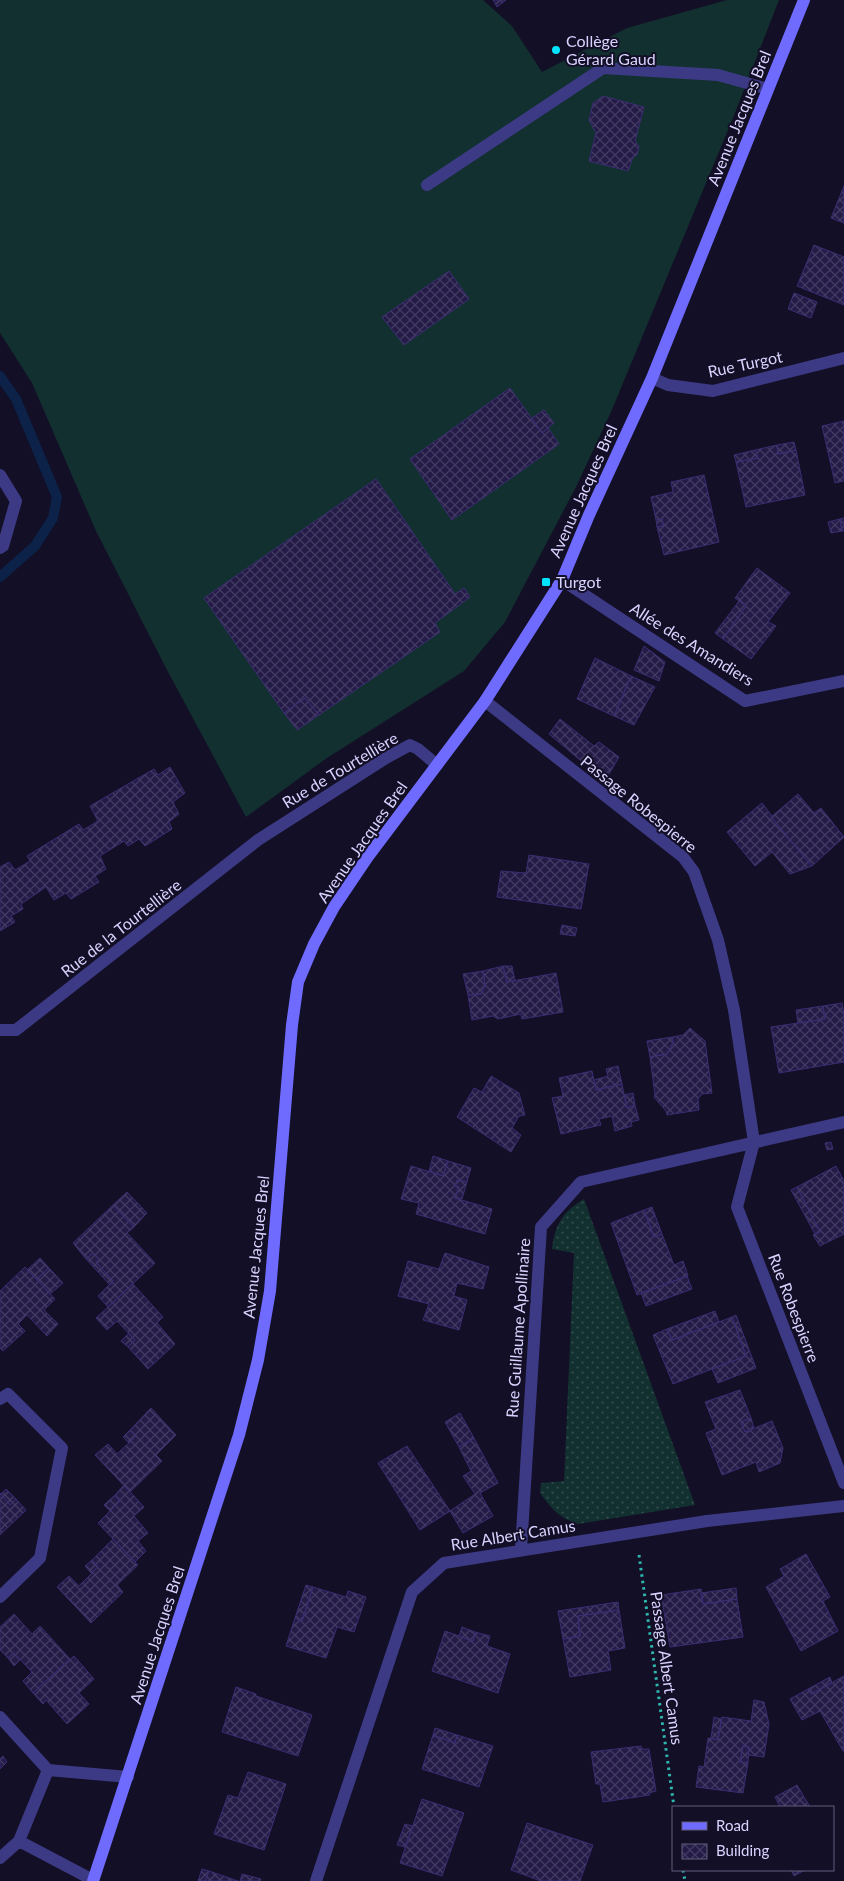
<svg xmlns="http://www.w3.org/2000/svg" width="844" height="1881" viewBox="0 0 844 1881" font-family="Lato,sans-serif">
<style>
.grass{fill:url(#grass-dots)}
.pitch{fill:#12302f}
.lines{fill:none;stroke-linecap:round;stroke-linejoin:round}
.stream{stroke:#0c2248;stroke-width:10}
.building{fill:url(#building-cross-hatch);stroke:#3b2d73}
.path{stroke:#2fb8b0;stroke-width:3;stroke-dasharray:2.5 4;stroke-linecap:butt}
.lane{stroke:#3d3a85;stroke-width:12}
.street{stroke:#3d3a85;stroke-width:12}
.secondary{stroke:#6f6bff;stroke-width:12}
.poi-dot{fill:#00e5ff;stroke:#130f26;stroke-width:2}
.labels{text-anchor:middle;stroke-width:4;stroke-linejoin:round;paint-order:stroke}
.poi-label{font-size:16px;fill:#d9d4ff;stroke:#130f26;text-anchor:start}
.street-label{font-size:16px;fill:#d9d4ff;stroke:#130f26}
</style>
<defs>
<pattern id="grass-dots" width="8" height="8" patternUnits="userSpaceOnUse" patternTransform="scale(1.25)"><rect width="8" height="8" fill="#12302f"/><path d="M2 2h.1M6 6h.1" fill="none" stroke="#344d4e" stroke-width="1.8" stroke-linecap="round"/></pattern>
<pattern id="building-cross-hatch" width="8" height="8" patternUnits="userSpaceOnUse" patternTransform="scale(1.25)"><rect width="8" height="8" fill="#241b47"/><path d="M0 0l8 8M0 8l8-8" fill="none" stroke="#433b63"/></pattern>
</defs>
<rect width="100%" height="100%" fill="#130f26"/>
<path class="grass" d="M584,1199L695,1505L578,1524C558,1517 552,1509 540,1493L541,1483L564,1481L574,1253L552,1249C555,1225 562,1212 584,1199Z"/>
<path class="pitch" d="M0,0H483L512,26L542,72L627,28L727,0H779L733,118L611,412L576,487L505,622L464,671L327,758L246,817L167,670L96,531L32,383L0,333Z"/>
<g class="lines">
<path class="stream" d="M0,376L16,399L57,497L53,518L35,546L0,577"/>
</g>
<path class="building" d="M493,0H506L497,7Z
M603,96L644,107L635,141L639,146L637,155L633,157L628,171L589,161L596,133L589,120L593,103Z
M844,186V223L831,218Z
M814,245L844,257V305L797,286Z
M449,271L469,299L404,345L382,317Z
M794,293L817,302L811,318L788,309Z
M510,388L542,433L548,428L559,444L452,520L410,459Z
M544,410L554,423L542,433L532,418Z
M844,421V481L835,483L822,426Z
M794,442L796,450L778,454L777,445Z
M777,445L778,454L796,450L805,495L746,507L736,462L758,458L755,450Z
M755,450L758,458L736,462L734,455Z
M704,475L719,542L664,555L657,527L663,526L662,519L656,520L651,497L673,492L671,482Z
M376,479L455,594L464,588L470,597L435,623L440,632L319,715L305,698L284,713L204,598Z
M844,518V531H842L840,519Z
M662,519L663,526L657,527L656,520Z
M840,519L842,531L831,533L828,522Z
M757,568L790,593L768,622L776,626L751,659L723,639L746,606L735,598Z
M739,601L746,606L723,639L715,633Z
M644,646L665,662L659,681L634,670Z
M595,658L631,676L614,716L577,699Z
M631,676L655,687L634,725L614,716Z
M305,698L319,715L297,730L284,713Z
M560,719L594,746L599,742L619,757L605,781L549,734Z
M170,767L185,793L173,802L179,814L169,822L172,829L145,846L139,839L128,846L124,841L100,856L106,869L95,876L99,882L71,899L66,893L54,900L46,887L21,904L23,909L11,916L15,922L0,931V867L9,862L15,870L30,861L27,856L79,824L83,830L98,821L90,806L154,769L158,775Z
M798,794L814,813L821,808L844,837L812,866L771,817Z
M762,803L772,816L771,817L812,866L790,874L772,852L755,866L727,832Z
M529,855L589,864L581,909L497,897L501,871L526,873Z
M562,925L577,928L575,936L560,934Z
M503,966L507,982L556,973L563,1012L522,1019L521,1014L498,1019L493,1016L472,1020L468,995L481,994L485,985L483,971Z
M503,966H512L515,981L507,982Z
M483,971L485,985L481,994L468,995L463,974Z
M842,1003L844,1015V1062L779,1073L771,1027L825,1019L823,1006Z
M823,1006L825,1019L798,1023L796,1010Z
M690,1028L705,1041L712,1093L702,1094L698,1099L699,1110L667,1115L666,1111L654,1097L655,1095L650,1057L667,1054L673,1043L672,1037L683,1035Z
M672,1037L673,1043L667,1054L650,1057L647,1041Z
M618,1066L622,1084L596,1090L594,1080L608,1076L606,1069Z
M592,1071L596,1090L622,1084L627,1108L635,1105L639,1120L631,1122L632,1126L615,1131L612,1116L599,1119L601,1125L561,1134L552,1098L563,1096L559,1078Z
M491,1076L519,1093L525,1115L519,1116L512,1128L521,1135L511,1152L457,1117L474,1088L482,1092Z
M633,1093L635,1105L627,1108L624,1095Z
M831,1142L833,1149L827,1150L825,1143Z
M433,1156L448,1161L443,1176L429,1171Z
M448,1161L471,1168L467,1182L457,1180L455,1186L459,1187L455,1198L492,1209L485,1234L416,1214L419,1203L401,1199L411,1166L443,1176Z
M836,1166L844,1181V1234L820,1246L813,1235L820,1232L797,1187Z
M457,1180L467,1182L462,1199L455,1198L459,1187L455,1186Z
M797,1187L820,1232L815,1234L791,1190Z
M127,1192L147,1213L134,1227L113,1205Z
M113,1205L134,1227L127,1233L155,1263L108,1307L98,1296L113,1281L96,1262L99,1259L93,1253L86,1259L73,1243Z
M652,1207L662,1234L654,1237L644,1210Z
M644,1210L654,1237L662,1234L674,1265L683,1261L688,1276L637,1295L611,1223Z
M93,1253L99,1259L96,1262L113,1281L110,1285L86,1259Z
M445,1253L489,1267L483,1289L457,1283L454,1296L467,1300L459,1330L423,1320L429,1304L398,1296L408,1261L439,1269Z
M40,1258L49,1268L37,1279L27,1270Z
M25,1267L55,1299L44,1310L58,1324L47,1336L27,1315L18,1324L25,1331L3,1351L0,1348V1291Z
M49,1268L63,1283L50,1294L37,1279Z
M687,1276L692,1289L646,1306L641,1293Z
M133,1284L163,1317L157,1323L175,1344L148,1369L128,1347L135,1340L117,1321L107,1330L96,1318Z
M715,1311L719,1322L672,1340L667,1329Z
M736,1315L756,1368L718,1383L712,1369L746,1356L732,1317Z
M732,1317L746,1356L673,1384L653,1335L667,1329L672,1340Z
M129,1333L135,1340L128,1347L121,1341Z
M740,1390L751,1418L741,1422L745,1432L772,1421L783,1448L780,1463L759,1472L756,1462L722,1475L706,1433L716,1429L705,1402Z
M151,1408L176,1435L156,1455L162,1461L130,1492L95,1455L108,1444L117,1454L136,1436L130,1430Z
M460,1413L474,1438L459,1447L445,1422Z
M751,1418L754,1428L745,1432L741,1422Z
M130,1430L136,1436L129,1443L123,1437Z
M474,1438L498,1483L480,1493L493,1516L463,1533L450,1511L475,1494L463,1476L471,1471L459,1447Z
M407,1446L450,1511L420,1530L378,1463Z
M124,1485L144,1507L134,1516L148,1533L138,1541L146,1551L135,1562L98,1523L120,1501L115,1495Z
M6,1489L16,1499L10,1505L1,1494Z
M0,1493L10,1505L16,1499L26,1510L0,1535Z
M115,1495L120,1501L110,1511L104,1505Z
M113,1539L138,1565L117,1585L123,1592L91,1623L57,1587L69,1576L79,1586L98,1567L92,1560Z
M806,1554L830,1597L823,1601L838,1631L801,1651L766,1587L784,1576L780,1569Z
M92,1560L98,1567L91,1573L85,1566Z
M306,1585L313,1587L302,1621L295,1618Z
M313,1587L346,1597L348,1591L366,1597L354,1632L337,1627L326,1658L286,1646L295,1618L302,1621Z
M736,1588L737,1599L703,1604L701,1593Z
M701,1589L703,1604L737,1599L743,1637L670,1647L661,1595Z
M618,1602L619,1610L578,1616L580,1636L563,1639L558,1611Z
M619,1610L625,1648L608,1651L611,1670L570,1677L563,1639L580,1636L578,1616Z
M14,1614L32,1634L40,1626L70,1659L33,1693L23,1681L32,1672L14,1653L8,1658L0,1650V1627Z
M462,1627L475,1632L473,1641L459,1636Z
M445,1631L473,1641L475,1632L490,1636L487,1646L510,1654L498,1693L432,1671Z
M14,1653L20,1660L14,1666L8,1658Z
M74,1656L94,1679L79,1693L89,1704L67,1724L46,1700L43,1704L33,1693Z
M844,1676V1751H843L820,1711L802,1720L790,1699L808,1689L811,1694Z
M830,1677L832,1683L811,1694L808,1689Z
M236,1687L256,1694V1696L312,1715L298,1756L222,1732Z
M754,1700L764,1702L769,1724L764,1757L748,1755L749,1747L743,1746L740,1762L748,1763L743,1793L696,1787L699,1766L704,1767L708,1738L718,1740L722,1717L751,1721Z
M714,1717L721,1719L718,1740L711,1738Z
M435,1728L457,1735L455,1743L433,1735Z
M433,1735L455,1743L457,1735L493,1746L479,1787L422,1769Z
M641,1746L642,1749H649L656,1791L649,1793L650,1795L603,1802L600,1784H596L591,1752Z
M743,1746L749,1747L748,1763L740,1762Z
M3,1756L7,1762L0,1769V1759Z
M248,1772L286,1784L264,1850L214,1834L228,1795L238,1798Z
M797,1785L810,1807H780L775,1797Z
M422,1799L464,1813L442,1876L400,1863Z
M527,1823L593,1845L580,1881H541L511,1870Z
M405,1824L413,1826L405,1847L397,1845Z
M202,1869L209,1871L205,1881H198Z
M791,1870H805L794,1876Z
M209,1871L238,1881H205Z
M242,1874L261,1879L260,1881H240Z"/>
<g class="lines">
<path class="path" d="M639,1555L674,1807
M683,1870L685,1881"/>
<path class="lane" d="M427,185L603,68L718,75L768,89"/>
<path class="street" d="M652,378L668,385L713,391L844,358
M0,475L16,501L3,546L0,548
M562,580L745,701L844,681
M485,701L683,857L694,872L718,940L734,1010L754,1142L737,1207L844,1483
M0,1030H16L258,840L386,758L410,745L418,749L437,765
M0,1399L8,1394L62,1448L40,1558L0,1597
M521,1549L541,1227L581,1182L844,1122
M0,1717L48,1770
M0,1858L19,1841
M93,1880L19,1841L48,1770L128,1777
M316,1881L412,1592L444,1563L707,1521L844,1506"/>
<path class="secondary" d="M93,1881L239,1435L258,1360L270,1291L292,1025L298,982L314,944L334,907L367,858L485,701L562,580L589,515L652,378L804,0"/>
</g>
<g class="poi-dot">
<circle cx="556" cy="50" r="5"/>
<rect x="541" y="577" width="10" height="10" rx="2.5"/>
</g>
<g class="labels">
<g class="poi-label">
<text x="566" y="47">Collège<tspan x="566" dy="18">Gérard Gaud</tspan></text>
<text x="556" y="588">Turgot</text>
</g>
<g class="street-label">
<text transform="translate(739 118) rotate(-68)" y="6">Avenue Jacques Brel</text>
<text transform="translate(745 364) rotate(-12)" y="6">Rue Turgot</text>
<text transform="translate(583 491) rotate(-66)" y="6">Avenue Jacques Brel</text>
<text transform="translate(692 644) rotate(32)" y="6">Allée des Amandiers</text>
<text transform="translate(340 770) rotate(-31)" y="6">Rue de Tourtellière</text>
<text transform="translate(639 804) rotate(39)" y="6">Passage Robespierre</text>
<text transform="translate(362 842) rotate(-55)" y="6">Avenue Jacques Brel</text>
<text transform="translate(121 928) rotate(-38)" y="6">Rue de la Tourtellière</text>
<text transform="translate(256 1247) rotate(-84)" y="6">Avenue Jacques Brel</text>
<text transform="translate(794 1308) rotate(69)" y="6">Rue Robespierre</text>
<text transform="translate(518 1328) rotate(-86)" y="6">Rue Guillaume Apollinaire</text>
<text transform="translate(513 1535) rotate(-9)" y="6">Rue Albert Camus</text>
<text transform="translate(157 1635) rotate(-72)" y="6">Avenue Jacques Brel</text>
<text transform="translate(667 1668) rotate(82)" y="6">Passage Albert Camus</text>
</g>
</g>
<rect x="672" y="1806" width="162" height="65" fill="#130f26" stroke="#625e7d"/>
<rect x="682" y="1822" width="25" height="8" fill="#6f6bff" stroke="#625e7d"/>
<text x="716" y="1831" font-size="15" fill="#d9d4ff">Road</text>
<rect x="682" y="1844" width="25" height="15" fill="url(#building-cross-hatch)" stroke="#625e7d"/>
<text x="716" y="1856" font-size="15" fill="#d9d4ff">Building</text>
</svg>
